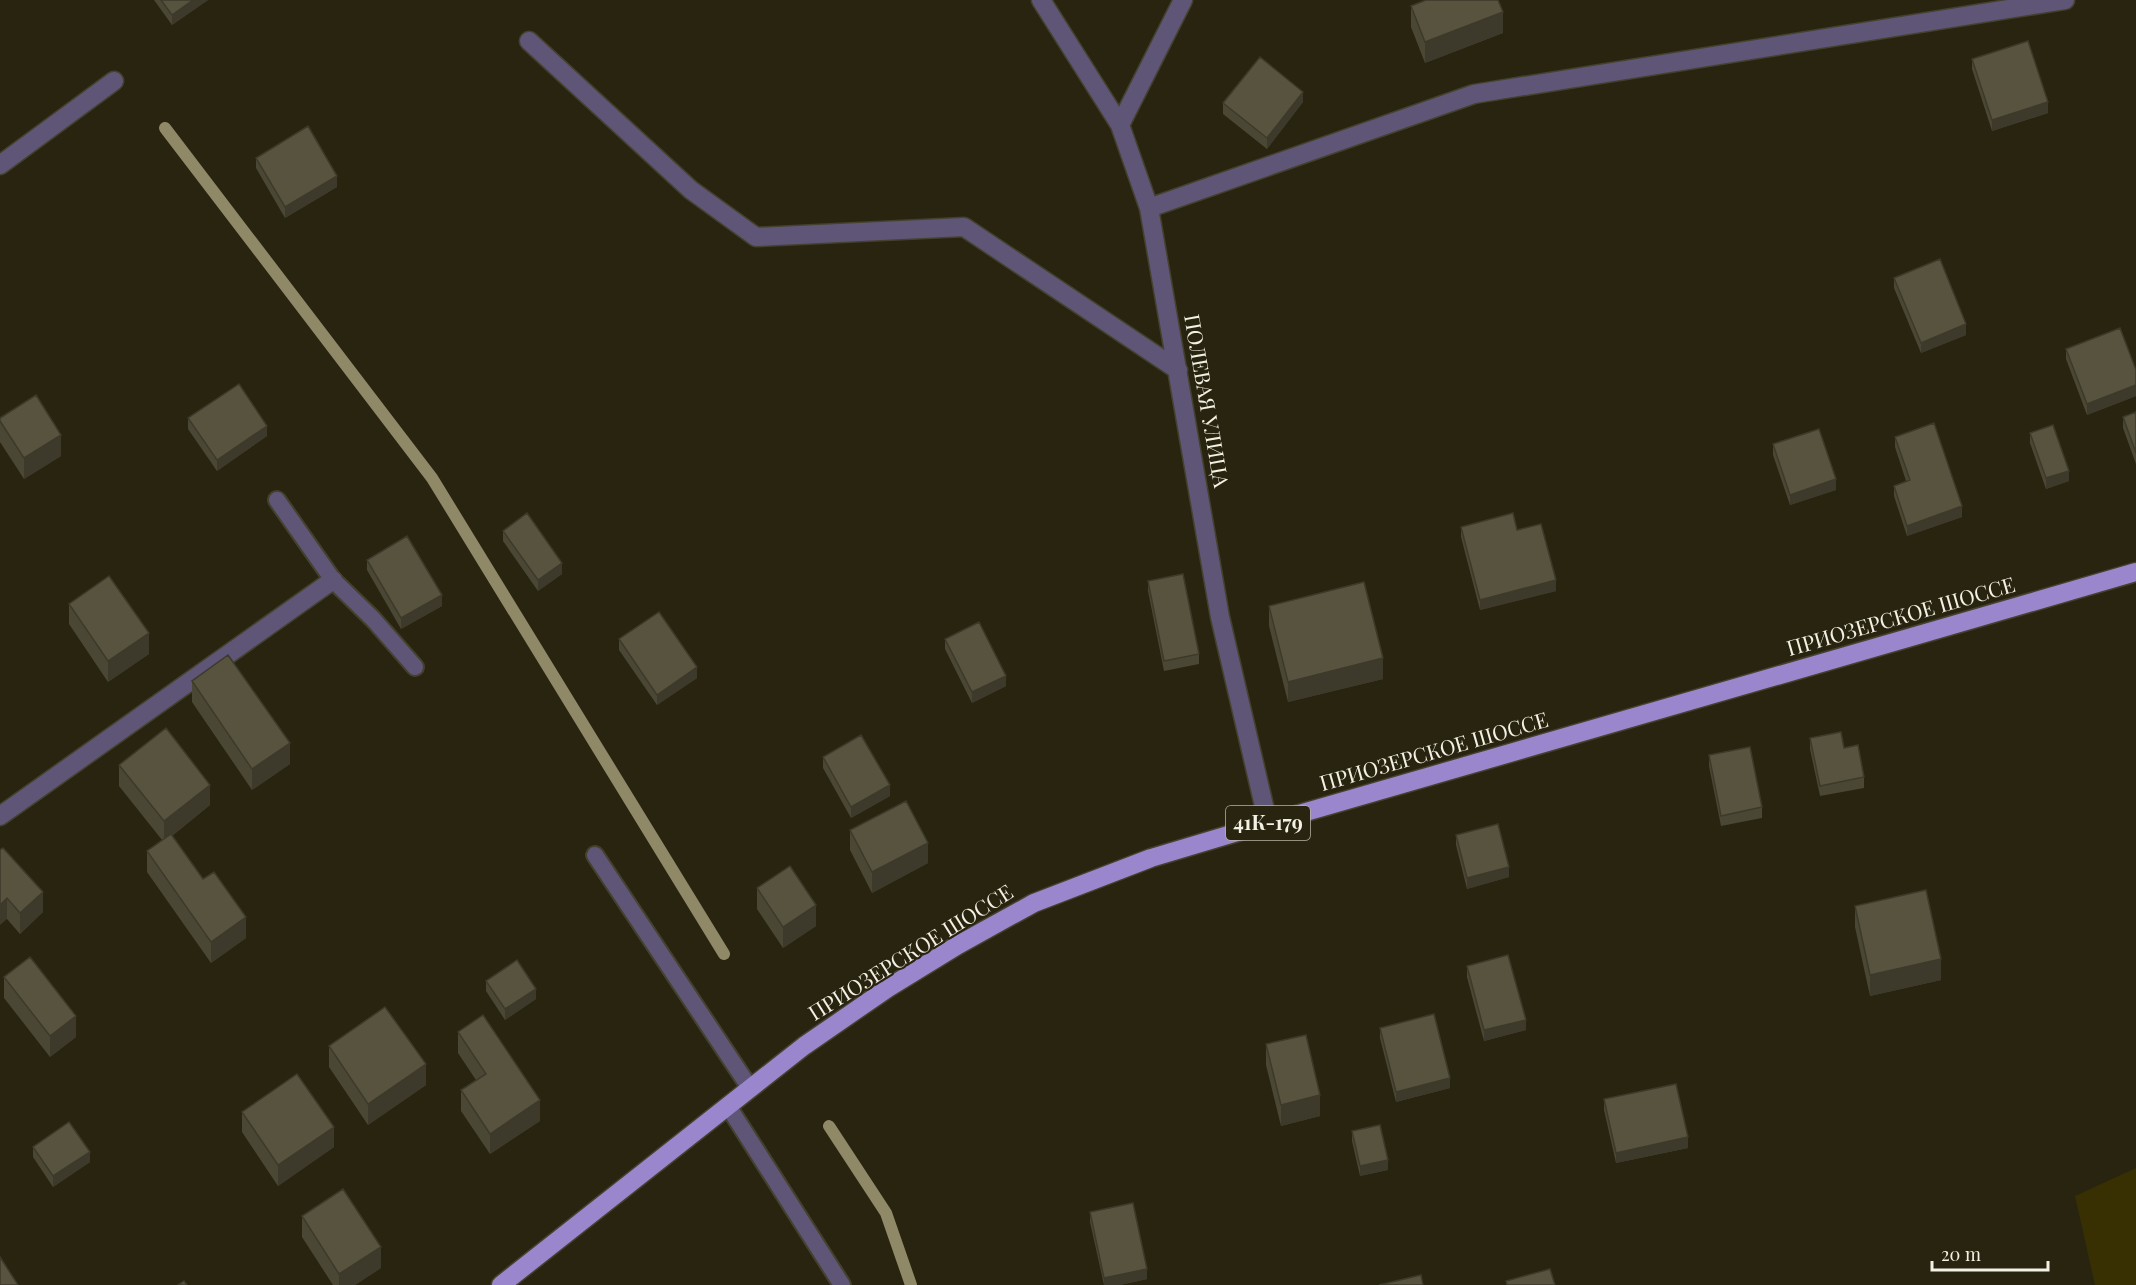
<svg xmlns="http://www.w3.org/2000/svg" width="2136" height="1285" viewBox="0 0 2136 1285" font-family="'Playfair Display',serif">
<style>
.green{fill:#383002}
.lines{fill:none;stroke-linecap:round;stroke-linejoin:round}
.stream{stroke:#908967;stroke-width:12}
.lane-casing{stroke:#44412e;stroke-width:20}
.street-casing{stroke:#44412e;stroke-width:21}
.primary-casing{stroke:#44412e;stroke-width:21}
.lane{stroke:#5e5577;stroke-width:16}
.street{stroke:#5e5577;stroke-width:18}
.primary{stroke:#9986cc;stroke-width:18}
.wall{fill:#4b4735}
.shaded-wall{fill:#3d3a2b}
.building{fill:#57533e;stroke:#3d3a2b;stroke-width:1.5}
.labels{text-anchor:middle;stroke-width:4.5;stroke-linejoin:round;paint-order:stroke}
.shield{fill:#282410;stroke:#b6b4a4;stroke-width:1.5}
.shield-label{font-size:20px;font-weight:bold;fill:#f3f1e4}
.street-label{font-size:21px;fill:#f3f1e4;stroke:#282410}
</style>
<rect width="100%" height="100%" fill="#282410"/>
<path class="green" d="M2136,1168V1285H2095L2075,1196Z"/>
<g class="lines">
<path class="stream" d="M165,128L432,478L724,954
M829,1126L886,1213L911,1285"/>
<g class="lane-casing">
<path id="lane" d="M277,500L333,580L373,619L415,667
M595,855L750,1088
M728,1106L842,1285"/>
</g>
<g class="street-casing">
<path id="street" d="M1041,0L1120,125
M1183,0L1120,125L1149,208L1220,617L1268,823
M529,41L691,190L756,237L964,227L1178,370
M0,165L114,81
M1149,208L1474,94L2065,0
M0,816L333,580"/>
</g>
<g class="primary-casing">
<path id="primary" d="M501,1285L804,1046L888,988L958,945L1034,903L1151,858L1268,823L2136,572"/>
</g>
<use href="#lane" class="lane"/>
<use href="#street" class="street"/>
<use href="#primary" class="primary"/>
</g>
<path class="wall" d="M154,0H208L172,25Z
M1411,6L1503,33L1425,63L1411,27Z
M1972,59L2048,113L1992,131L1972,69Z
M1303,102L1267,149L1223,114V103Z
M256,158L337,187L285,218L256,168Z
M1894,278L1966,335L1921,353L1894,288Z
M2066,349L2136,370V396L2087,415L2066,359Z
M2136,412V464L2123,428V417Z
M0,418L61,456L24,479L0,442Z
M188,418L267,436L217,471L188,429Z
M2030,433L2069,481L2046,489L2030,443Z
M1895,437L1962,517L1907,536L1894,496V486L1906,481L1895,447Z
M1773,444L1836,490L1790,505L1773,455Z
M1461,527L1517,530L1556,591L1480,610L1461,537Z
M503,531L562,574L538,591L503,541Z
M367,560L442,606L401,629L367,570Z
M1148,581L1199,654V664L1164,671L1148,591Z
M69,604L149,654L108,682L69,624Z
M1269,606L1383,679L1288,702L1269,626Z
M619,639L697,678L657,705L619,650Z
M945,639L1006,686L972,703L945,649Z
M192,681L290,764L252,790L192,702Z
M1810,738L1864,777V788L1820,796L1810,749Z
M1709,755L1762,807V818L1721,826L1709,766Z
M823,757L890,796L851,818L823,768Z
M119,765L210,805L172,836L246,938L211,963L147,872V851L162,840L119,786Z
M850,830L928,863L872,893L850,850Z
M1456,835L1509,877L1467,889L1456,845Z
M0,850L43,912L20,934L7,919Z
M757,888L816,926L783,948L757,909Z
M1855,906L1941,980L1870,996L1855,927Z
M1467,966L1526,1030L1484,1041L1467,977Z
M4,977L76,1037L50,1057L4,998Z
M486,981L536,999L505,1020L486,991Z
M1380,1028L1450,1088L1396,1102L1380,1038Z
M458,1032L540,1121L490,1154L461,1111V1090L476,1080L458,1053Z
M1266,1044L1320,1116L1281,1126L1266,1065Z
M329,1046L426,1085L368,1125L329,1067Z
M1604,1099L1688,1148L1616,1163L1604,1110Z
M242,1112L334,1147L278,1186L242,1132Z
M1352,1131L1388,1170L1360,1176L1352,1141Z
M33,1147L90,1162L53,1187L33,1157Z
M1090,1212L1147,1279L1120,1285H1104L1090,1222Z
M302,1216L381,1268L355,1285H333L302,1237Z"/>
<path class="shaded-wall" d="M193,0H208L172,25V15Z
M1503,12V33L1425,63V42Z
M1303,92V102L1267,149V138Z
M2048,102V113L1992,131V120Z
M337,176V187L285,218V207Z
M1966,324V335L1921,353V343Z
M2136,385V396L2087,415V404Z
M267,426V436L217,471V460Z
M61,435V456L24,479V458Z
M2069,471V481L2046,489V478Z
M1836,479V490L1790,505V495Z
M1962,506V517L1907,536V526Z
M562,563V574L538,591V580Z
M1556,580V591L1480,610V600Z
M442,595V606L401,629V618Z
M149,633V654L108,682V661Z
M1383,658V679L1288,702V682Z
M697,667V678L657,705V695Z
M1006,676V686L972,703V692Z
M290,743V764L252,790V769Z
M210,785V805L164,842V821Z
M890,785V796L851,818V807Z
M928,843V863L872,893V872Z
M1509,867V877L1467,889V878Z
M43,892V912L20,934V913Z
M7,898V919L0,925V905Z
M816,905V926L783,948V927Z
M246,917V938L211,963V942Z
M1941,959V980L1870,996V975Z
M536,989V999L505,1020V1009Z
M76,1016V1037L50,1057V1036Z
M1526,1020V1030L1484,1041V1030Z
M426,1064V1085L368,1125V1104Z
M1450,1078V1088L1396,1102V1092Z
M1320,1095V1116L1281,1126V1105Z
M540,1100V1121L490,1154V1134Z
M334,1127V1147L278,1186V1165Z
M1688,1137V1148L1616,1163V1153Z
M90,1152V1162L53,1187V1176Z
M1388,1160V1170L1360,1176V1166Z
M381,1247V1268L355,1285H339V1274Z
M1147,1269V1279L1120,1285H1104V1278Z"/>
<path class="building" d="M161,0H193L172,15Z
M1426,0H1498L1503,12L1425,42L1411,6Z
M2028,41L2048,102L1992,120L1972,59Z
M1260,57L1303,92L1267,138L1223,103Z
M308,126L337,176L285,207L256,158Z
M1940,259L1966,324L1921,343L1894,278Z
M2120,328L2136,370V385L2087,404L2066,349Z
M239,384L267,426L217,460L188,418Z
M36,395L61,435L24,458L0,421V418Z
M2136,412V453L2123,417Z
M1934,423L1962,506L1907,526L1894,486L1910,480L1895,437Z
M2053,425L2069,471L2046,478L2030,433Z
M1819,429L1836,479L1790,495L1773,444Z
M527,513L562,563L538,580L503,531Z
M1513,513L1517,530L1541,524L1556,580L1480,600L1461,527Z
M407,536L442,595L401,618L367,560Z
M1183,574L1199,654L1164,661L1148,581Z
M109,576L149,633L108,661L69,604Z
M1364,582L1383,658L1288,682L1269,606Z
M659,612L697,667L657,695L619,639Z
M979,622L1006,676L972,692L945,639Z
M228,655L290,743L252,769L192,681Z
M166,728L210,785L164,821L119,765Z
M1841,732L1844,748L1858,745L1864,777L1820,786L1810,738Z
M861,735L890,785L851,807L823,757Z
M1750,747L1762,807L1721,816L1709,755Z
M906,801L928,843L872,872L850,830Z
M1498,824L1509,867L1467,878L1456,835Z
M171,834L203,879L214,872L246,917L211,942L147,851Z
M3,848L43,892L20,913L7,898L0,905V850Z
M790,866L816,905L783,927L757,888Z
M1926,890L1941,959L1870,975L1855,906Z
M1508,955L1526,1020L1484,1030L1467,966Z
M30,957L76,1016L50,1036L4,977Z
M517,960L536,989L505,1009L486,981Z
M385,1007L426,1064L368,1104L329,1046Z
M1434,1014L1450,1078L1396,1092L1380,1028Z
M483,1015L540,1100L490,1134L461,1090L486,1074L458,1032Z
M1306,1035L1320,1095L1281,1105L1266,1044Z
M297,1074L334,1127L278,1165L242,1112Z
M1676,1084L1688,1137L1616,1153L1604,1099Z
M69,1122L90,1152L53,1176L33,1147Z
M1380,1125L1388,1160L1360,1166L1352,1131Z
M343,1189L381,1247L339,1274L302,1216Z
M1133,1203L1147,1269L1104,1278L1090,1212Z
M0,1257L18,1285H0Z
M1550,1269L1555,1285H1507L1506,1281Z
M1421,1275L1423,1285H1379Z
M184,1281L187,1285H178Z"/>
<g class="labels">
<rect class="shield" x="1226" y="806" width="84" height="34" rx="4.5"/>
<g class="shield-label">
<text x="1268" y="830">41К-179</text>
</g>
<g class="street-label">
<text transform="translate(1206 401) rotate(80)" y="7">ПОЛЕВАЯ УЛИЦА</text>
<text transform="translate(1901 617) rotate(-16)" y="7">ПРИОЗЕРСКОЕ ШОССЕ</text>
<text transform="translate(1434 752) rotate(-16)" y="7">ПРИОЗЕРСКОЕ ШОССЕ</text>
<text transform="translate(911 953) rotate(-32)" y="7">ПРИОЗЕРСКОЕ ШОССЕ</text>
</g>
</g>
<path d="M1932 1261v9h116v-9" fill="none" stroke="#f3f1e4" stroke-width="3"/>
<text x="1941" y="1261" font-size="18" fill="#f3f1e4" stroke="#282410" stroke-width="4.5" paint-order="stroke">20 m</text>
</svg>
